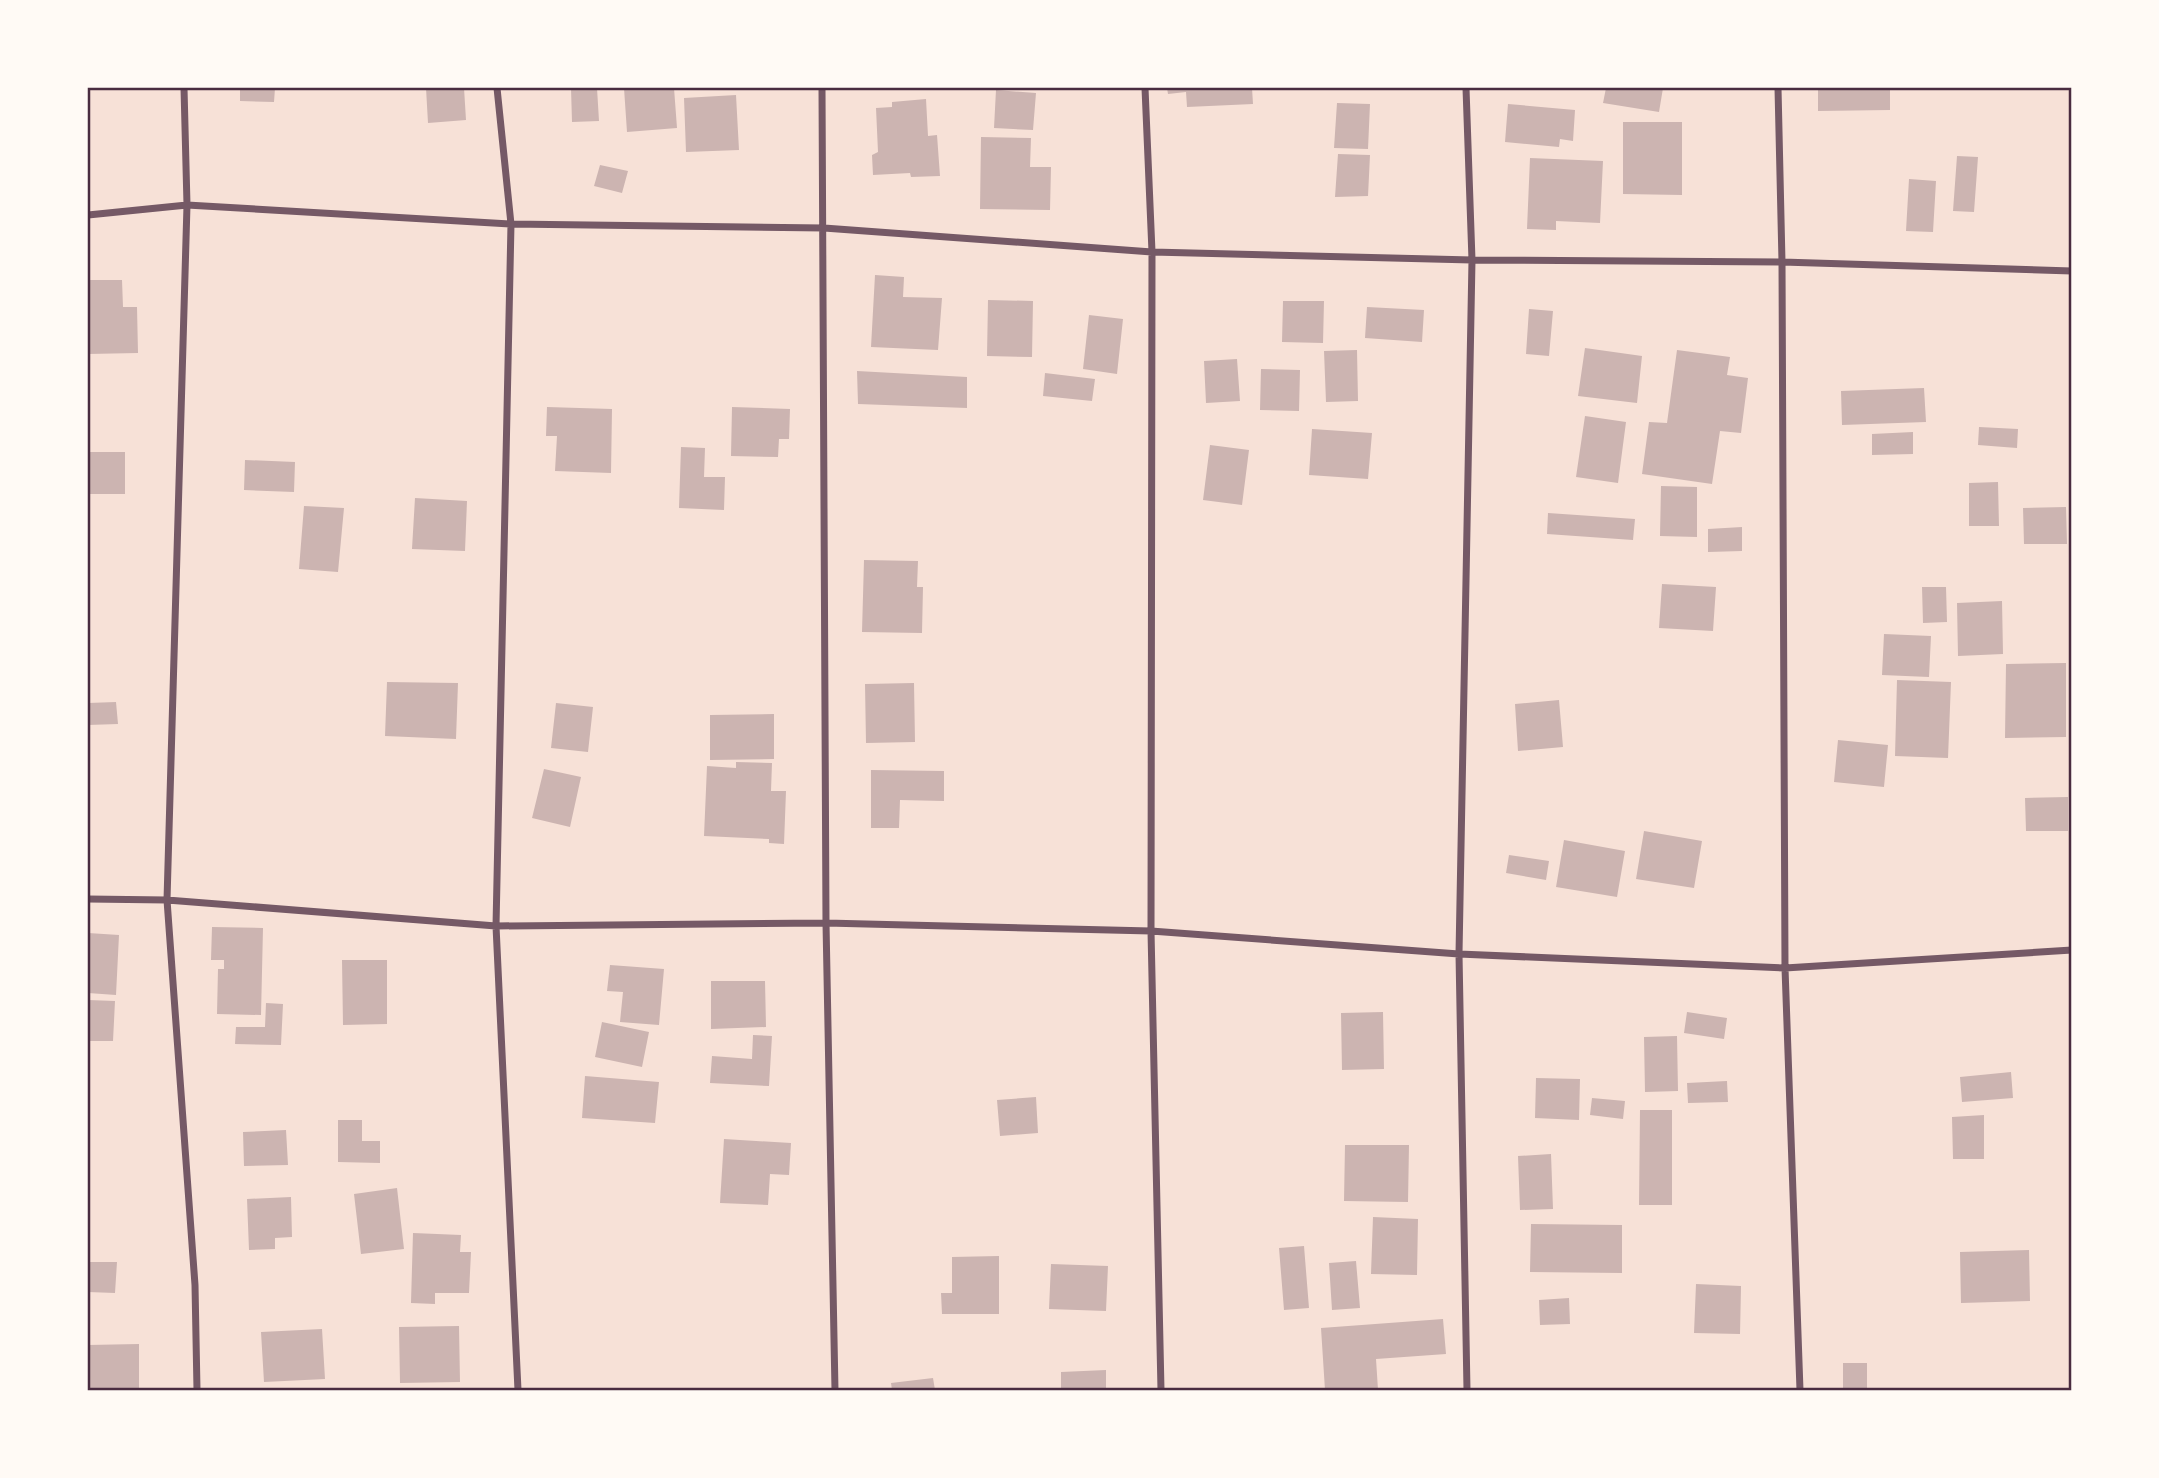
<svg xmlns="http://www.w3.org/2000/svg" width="2159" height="1478" viewBox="0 0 2159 1478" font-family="'Noto Sans',sans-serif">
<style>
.building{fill:#ccb4b1}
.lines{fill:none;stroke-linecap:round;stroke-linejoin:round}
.minor{stroke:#755966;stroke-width:7}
.neatline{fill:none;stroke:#4a2c40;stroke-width:2.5}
</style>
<rect width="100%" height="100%" fill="#f7e1d7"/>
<path class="building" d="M240,88H275L274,102L240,101Z
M426,88H464L466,120L428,123Z
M571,88H597L599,121L572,122Z
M624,88H674L677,128L627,132Z
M1167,88H1252L1253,104L1187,107L1186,92L1168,94Z
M1606,88H1663L1659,112L1603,103Z
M1818,88H1890V110L1818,111Z
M996,90L1036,93L1033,130L994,128Z
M736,95L739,150L686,152L684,98Z
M926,99L928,136L937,135L940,176L911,177L910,173L873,175L872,155L878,152L876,108L892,107V102Z
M1337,103L1370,104L1368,149L1334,148Z
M1508,104L1575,110L1573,141L1560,139L1559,147L1505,142Z
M1623,122H1682V195L1623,194Z
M981,137L1031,138L1030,167H1051L1050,210L980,209Z
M1338,154L1370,155L1368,196L1335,197Z
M1957,156L1978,157L1974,212L1953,211Z
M1530,158L1603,161L1600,223L1556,221V230L1527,229Z
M600,165L628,171L622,193L594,186Z
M1909,179L1936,181L1933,232L1906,231Z
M875,275L904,277L903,297L942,298L938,350L871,347Z
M88,280H122L123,307H137L138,353L88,354Z
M988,300L1033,301L1032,357L987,356Z
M1283,301H1324L1323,343L1282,342Z
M1367,307L1424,310L1422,342L1365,338Z
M1529,309L1553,311L1549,356L1526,354Z
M1089,315L1123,319L1117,374L1083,369Z
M1585,348L1642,356L1637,403L1578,396Z
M1357,350L1358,401L1326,402L1324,351Z
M1677,350L1730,357L1727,375L1748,378L1741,433L1720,431L1712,484L1642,474L1649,422L1667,423Z
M1237,359L1240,401L1206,403L1204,361Z
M1261,369L1300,370L1299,411L1260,410Z
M857,371L967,377V408L858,404Z
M1045,373L1095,379L1092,401L1043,396Z
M1924,388L1926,422L1842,425L1841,391Z
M547,407L612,409L611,473L555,471L557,436H546Z
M732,407L790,409L789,439H779L778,457L731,456Z
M1585,416L1626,422L1618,483L1576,477Z
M1979,427L2018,429L2017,448L1978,445Z
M1312,429L1372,433L1368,479L1309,475Z
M1913,432V454L1872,455V434Z
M1210,445L1249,450L1242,505L1203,500Z
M681,447L705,448L704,477H725L724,510L679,508Z
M88,452H125V494H88Z
M245,460L295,462L294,492L244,490Z
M1998,482L1999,526H1969V483Z
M1661,486L1697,487V537L1660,536Z
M415,498L467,501L465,551L412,549Z
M304,506L344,508L338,572L299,569Z
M2066,507L2067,544H2024L2023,508Z
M1548,513L1635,519L1633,540L1547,534Z
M1742,527V551L1708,552V529Z
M864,560L918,561L917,587H923L922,633L862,632Z
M1662,584L1716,587L1713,631L1659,628Z
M1922,587H1946L1947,622L1923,623Z
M2002,601L2003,654L1958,656L1957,603Z
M1884,634L1931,636L1929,677L1882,675Z
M2066,663V737L2005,738L2006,664Z
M1897,680L1951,682L1948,758L1895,756Z
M387,682L458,683L456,739L385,736Z
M914,683L915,742L866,743L865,684Z
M1559,700L1563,747L1518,751L1515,704Z
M116,702L118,724L88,725V703Z
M556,703L593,707L588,752L551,748Z
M774,714V759L710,760V715Z
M1838,740L1888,745L1884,787L1834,782Z
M736,762L772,763L771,791H786L784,844L769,843V839L704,836L707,766L736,768Z
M544,769L581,777L570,827L532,818Z
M871,770L944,771V801L900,800L899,828H871Z
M2068,797V831H2026L2025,798Z
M1644,831L1702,841L1694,888L1636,879Z
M1564,840L1625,851L1617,897L1556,887Z
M1509,855L1549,861L1546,880L1506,873Z
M212,927L263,928L261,1015L217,1014L218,969H224V960H211Z
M88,933L119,935L116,995L88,993Z
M342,960H387V1024L343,1025Z
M610,965L664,969L659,1025L620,1022L623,992L607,991Z
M711,981H765L766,1027L711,1029Z
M88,1000L115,1001L113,1041H88Z
M266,1003L283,1004L281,1045L235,1044L236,1027H265Z
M1383,1012L1384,1069L1342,1070L1341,1013Z
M1687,1012L1727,1018L1724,1039L1684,1033Z
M602,1022L649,1032L642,1067L595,1057Z
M753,1035L772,1036L769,1086L710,1083L712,1056L752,1059Z
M1677,1036L1678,1091L1645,1092L1644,1037Z
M2011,1072L2013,1098L1962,1102L1960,1077Z
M585,1076L659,1082L655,1123L582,1118Z
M1536,1078L1580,1079L1579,1120L1535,1118Z
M1727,1081L1728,1102L1688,1103L1687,1083Z
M1036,1097L1038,1133L1000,1136L997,1100Z
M1592,1098L1625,1101L1623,1119L1590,1115Z
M1640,1110H1672V1205H1639Z
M1984,1115V1159H1953L1952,1117Z
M338,1120H362V1141H380V1163L338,1162Z
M286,1130L288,1165L244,1166L243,1132Z
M724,1139L791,1143L789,1175L770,1174L768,1205L720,1203Z
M1345,1145H1409L1408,1202L1344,1201Z
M1551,1154L1553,1209L1520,1210L1518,1156Z
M397,1188L404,1249L361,1254L354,1194Z
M291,1197L292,1237L275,1238V1249L249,1250L247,1199Z
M1373,1217L1418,1219L1417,1275L1371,1274Z
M1531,1224L1622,1225V1273L1530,1272Z
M413,1233L461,1235L460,1252H471L469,1293H435V1304L411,1303Z
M1304,1246L1309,1308L1284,1310L1279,1248Z
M2029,1250L2030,1301L1961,1303L1960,1252Z
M999,1256V1314H942L941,1293H952V1257Z
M1356,1261L1360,1308L1332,1310L1329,1263Z
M90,1262H117L115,1293L88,1292V1268L90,1269Z
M1051,1264L1108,1266L1106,1311L1049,1309Z
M1696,1284L1741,1286L1740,1334L1694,1333Z
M1569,1298L1570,1324L1540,1325L1539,1300Z
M1443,1319L1446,1354L1376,1359L1378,1390H1325L1321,1328Z
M459,1326L460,1382L400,1383L399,1327Z
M322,1329L325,1379L264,1382L261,1332Z
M139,1344V1390H88V1345Z
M1843,1363H1867V1390H1843Z
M1106,1370V1390H1061V1372Z
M933,1378L935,1390H892L891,1383Z"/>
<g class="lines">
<path class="minor" d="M184,88L187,205L167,900L195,1285L197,1390
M497,88L511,224L496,926L518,1390
M822,88L826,923L835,1390
M1145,88L1152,252L1151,931L1161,1390
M1466,88L1472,260L1459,954L1467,1390
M1778,88L1782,262L1785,968L1800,1390
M88,215L187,205L511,224L824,228L1152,252L1472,260L1782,262L2072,271
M88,899L167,900L496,926L826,923L1151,931L1459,954L1785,968L2072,950"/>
</g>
<rect width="2159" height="1478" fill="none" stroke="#fffaf5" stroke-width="178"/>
<rect x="89" y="89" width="1981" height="1300" class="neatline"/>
</svg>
